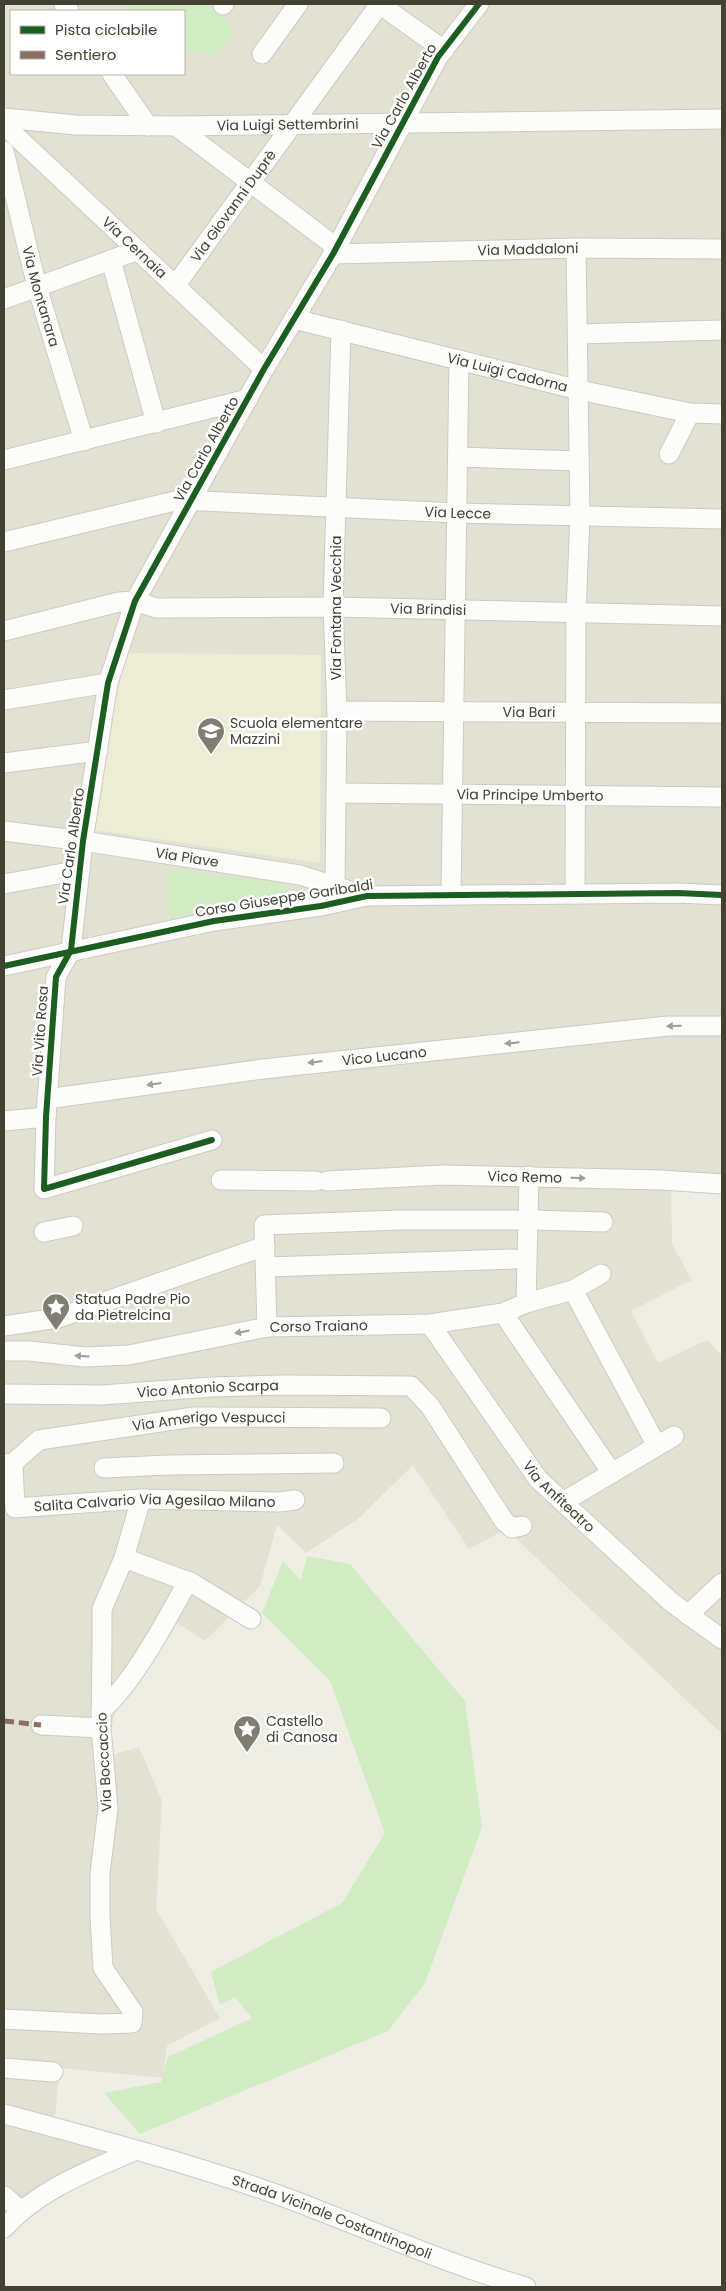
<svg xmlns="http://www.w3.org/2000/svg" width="726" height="2291" viewBox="0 0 726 2291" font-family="Poppins,sans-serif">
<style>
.residential{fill:#e3e2d2;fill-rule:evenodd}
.education{fill:#ededd6}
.green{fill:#d1ebc3}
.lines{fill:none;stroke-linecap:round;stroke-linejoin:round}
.minor-casing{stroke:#cccbc3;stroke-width:21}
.minor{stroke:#fcfcfb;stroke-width:19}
.quiet{stroke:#8d6e63;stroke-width:5;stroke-dasharray:10 5;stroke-linecap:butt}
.cycleway-casing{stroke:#fff;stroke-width:9}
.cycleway{stroke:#1b5e20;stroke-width:6}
.oneway{fill:#a09e96}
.labels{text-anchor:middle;stroke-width:5;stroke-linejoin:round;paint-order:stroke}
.street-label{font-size:14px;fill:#434132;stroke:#fff}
.poi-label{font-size:14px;fill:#434132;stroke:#fff;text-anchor:start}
</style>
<rect width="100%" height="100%" fill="#eeeee5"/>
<path class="residential" d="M4,4H722V1182L671,1180L672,1244L692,1280L631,1311L658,1363L707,1340L722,1356V1734L506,1529L469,1549L413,1465L358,1519L306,1553L277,1525L260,1586L205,1641L172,1620L117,1706L103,1758L139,1747L162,1801L156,1909L220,2018L167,2046L163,2078L60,2068L54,2125L135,2148L4,2229ZM11,11H184V74H11Z"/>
<path class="education" d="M127,653L321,655L320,863L88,829L115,687Z"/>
<path class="green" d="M127,4H217L234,32L218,54L184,52V11H131Z
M165,868L286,884V900L170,921Z
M307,1556L350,1564L465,1701L482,1827L425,1983L388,2031L140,2134L104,2093L161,2082L168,2057L252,2018L235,1997L220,2005L211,1972L342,1903L385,1833L330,1681L262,1613L283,1561L301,1580Z"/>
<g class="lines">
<g class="minor-casing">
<g id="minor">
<path d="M64,4L69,11"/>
<path d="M379,4L444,50"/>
<path d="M223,5L224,4"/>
<path d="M262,54L298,4"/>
<path d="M112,74L148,126"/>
<path id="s1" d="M4,118L76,125L176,126L722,119"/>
<path id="s2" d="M4,125L264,369"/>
<path d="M176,126L336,247"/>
<path id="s3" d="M4,151L37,287L84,441"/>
<path id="s4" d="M333,254L576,248L722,249"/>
<path d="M111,260L156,423"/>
<path id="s5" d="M175,286L380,4"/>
<path d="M4,299L138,250"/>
<path id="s6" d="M294,319L579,390L690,413L722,414"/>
<path d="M578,334L722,330"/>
<path d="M669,454L690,413"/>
<path d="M459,457L579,461"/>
<path d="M4,460L248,399"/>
<path id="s7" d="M4,542L179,500L457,513L722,519"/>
<path id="s8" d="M4,631L119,602L135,601L156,608L333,607L722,616"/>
<path d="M4,700L108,683"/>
<path id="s9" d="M337,711L722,713"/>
<path d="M4,763L98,751"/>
<path id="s10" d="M336,793L722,797"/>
<path id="s11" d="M4,831L83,841L300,875L347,890"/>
<path d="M4,884L80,870"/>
<path d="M335,886L337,711L333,607L341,330"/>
<path d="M575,894L576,612L580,516L576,248"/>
<path d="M451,895L459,360"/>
<path d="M4,966L214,921L321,906L367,896L678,893L722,895"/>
<path id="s12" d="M47,1099L263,1069L668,1026H722"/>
<path d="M4,1121L46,1117"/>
<path d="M212,1140L44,1189L46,1117L56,977L71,950L83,841L108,683L135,601L264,369L333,254L438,57L479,4"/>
<path d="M221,1180L316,1181"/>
<path id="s13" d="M327,1181L443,1175L662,1180L722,1184"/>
<path d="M533,1220L603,1222"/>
<path d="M44,1232L73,1226"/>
<path d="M266,1267L514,1259"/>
<path d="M573,1290L657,1446"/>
<path d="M526,1303L529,1176"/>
<path d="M503,1313L612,1473"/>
<path id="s14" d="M430,1324L538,1479L671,1602L722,1639"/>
<path d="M4,1326L58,1318L265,1246"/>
<path d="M267,1327L264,1225L399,1220H515"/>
<path id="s15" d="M4,1351H29L85,1357L129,1355L267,1327L430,1324L503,1313L526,1303L573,1290L601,1274"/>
<path id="s16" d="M4,1394L102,1395L212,1387L284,1385L411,1386L430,1406L504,1521L512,1528L522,1526"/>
<path id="s17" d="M13,1463L15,1508L141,1499L279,1502L295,1500"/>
<path id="s18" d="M4,1464L13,1463L39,1440L194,1417L381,1418"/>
<path d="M104,1468L168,1465L334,1463"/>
<path d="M563,1502L674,1436"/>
<path d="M124,1558L192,1583L251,1619"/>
<path d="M688,1615L722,1583"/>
<path d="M101,1711C134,1682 166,1621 188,1581"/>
<path d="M41,1725L101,1728"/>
<path d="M4,2019L101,2024L132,2023L133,2012L103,1968L100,1917V1873L108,1808L101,1728L102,1643V1609L124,1558L141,1499"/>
<path d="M4,2068L53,2072"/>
<path id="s19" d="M4,2114C94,2138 185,2162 273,2193C358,2224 440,2262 526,2287"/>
<path d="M4,2196L20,2210"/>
<path d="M4,2228C39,2189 89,2171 136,2150"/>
</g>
</g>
<use href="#minor" class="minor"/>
<path class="quiet" d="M4,1721L41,1725"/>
<g class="cycleway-casing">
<path id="cycleway" d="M4,966L214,921L321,906L367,896L678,893L722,895
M212,1140L44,1189L46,1117L56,977L71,950L83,841L108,683L135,601L264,369L333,254L438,57L479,4"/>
</g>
<use href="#cycleway" class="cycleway"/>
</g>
<defs><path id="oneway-solid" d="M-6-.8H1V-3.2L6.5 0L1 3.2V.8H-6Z" transform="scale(1.25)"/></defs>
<g class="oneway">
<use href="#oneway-solid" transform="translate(674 1026) rotate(179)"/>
<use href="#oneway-solid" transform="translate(512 1043) rotate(174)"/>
<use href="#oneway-solid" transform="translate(315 1062) rotate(173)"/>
<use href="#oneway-solid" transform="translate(154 1084) rotate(172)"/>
<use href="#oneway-solid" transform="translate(578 1178) rotate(2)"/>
<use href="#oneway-solid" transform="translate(242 1332) rotate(169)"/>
<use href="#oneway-solid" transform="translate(82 1356) rotate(-176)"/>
</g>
<defs>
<g id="school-pin" transform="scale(1.4375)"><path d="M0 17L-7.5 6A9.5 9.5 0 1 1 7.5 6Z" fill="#7f7e71" stroke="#fff"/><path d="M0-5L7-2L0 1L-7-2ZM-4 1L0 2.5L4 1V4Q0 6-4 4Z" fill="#fff"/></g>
<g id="sight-pin" transform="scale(1.4375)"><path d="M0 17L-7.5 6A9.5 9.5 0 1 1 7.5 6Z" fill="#7f7e71" stroke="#fff"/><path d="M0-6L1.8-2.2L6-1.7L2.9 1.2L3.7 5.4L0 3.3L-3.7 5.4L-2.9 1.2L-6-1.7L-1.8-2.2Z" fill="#fff"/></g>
</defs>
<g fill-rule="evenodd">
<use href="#school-pin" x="211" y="731"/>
<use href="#sight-pin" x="56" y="1307"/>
<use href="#sight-pin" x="247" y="1729"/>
</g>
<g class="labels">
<g class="street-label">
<text transform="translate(404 96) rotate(-61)" y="5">Via Carlo Alberto</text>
<text dy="5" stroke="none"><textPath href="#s1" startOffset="284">Via Luigi Settembrini</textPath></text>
<text dy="5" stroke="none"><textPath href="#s5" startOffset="99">Via Giovanni Duprè</textPath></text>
<text dy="5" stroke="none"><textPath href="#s2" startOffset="179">Via Cernaia</textPath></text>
<text dy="5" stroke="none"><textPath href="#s4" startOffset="195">Via Maddaloni</textPath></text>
<text dy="5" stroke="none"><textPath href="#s3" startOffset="150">Via Montanara</textPath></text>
<text dy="5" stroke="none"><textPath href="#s6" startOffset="220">Via Luigi Cadorna</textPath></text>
<text transform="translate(206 449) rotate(-61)" y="5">Via Carlo Alberto</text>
<text dy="5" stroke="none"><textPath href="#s7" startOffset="459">Via Lecce</textPath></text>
<text transform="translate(336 608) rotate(-90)" y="5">Via Fontana Vecchia</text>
<text dy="5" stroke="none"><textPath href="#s8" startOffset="429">Via Brindisi</textPath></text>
<text dy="5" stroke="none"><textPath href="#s9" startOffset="192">Via Bari</textPath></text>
<text dy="5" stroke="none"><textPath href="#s10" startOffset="194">Via Principe Umberto</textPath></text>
<text transform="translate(71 846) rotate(-82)" y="5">Via Carlo Alberto</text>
<text dy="5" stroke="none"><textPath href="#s11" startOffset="185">Via Piave</textPath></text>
<text transform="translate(284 898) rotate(-9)" y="5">Corso Giuseppe Garibaldi</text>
<text transform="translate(40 1031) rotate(-86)" y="5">Via Vito Rosa</text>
<text dy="5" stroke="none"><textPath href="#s12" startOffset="340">Vico Lucano</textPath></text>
<text dy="5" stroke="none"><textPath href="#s13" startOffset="198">Vico Remo</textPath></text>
<text dy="5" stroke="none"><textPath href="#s15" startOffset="318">Corso Traiano</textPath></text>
<text dy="5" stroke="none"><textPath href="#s16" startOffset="204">Vico Antonio Scarpa</textPath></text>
<text dy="5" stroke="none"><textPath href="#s18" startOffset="215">Via Amerigo Vespucci</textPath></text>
<text dy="5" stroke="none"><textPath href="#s14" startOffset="216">Via Anfiteatro</textPath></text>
<text dy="5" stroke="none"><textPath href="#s17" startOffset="185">Salita Calvario Via Agesilao Milano</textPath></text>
<text transform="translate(104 1762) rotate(-93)" y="5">Via Boccaccio</text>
<text dy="5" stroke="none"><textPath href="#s19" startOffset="344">Strada Vicinale Costantinopoli</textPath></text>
</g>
<g class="poi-label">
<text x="230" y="728">Scuola elementare<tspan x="230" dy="16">Mazzini</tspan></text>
<text x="75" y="1304">Statua Padre Pio<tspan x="75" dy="16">da Pietrelcina</tspan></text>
<text x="266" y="1726">Castello<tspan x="266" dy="16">di Canosa</tspan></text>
</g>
</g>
<rect width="726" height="2291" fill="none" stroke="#434132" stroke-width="10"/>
<rect x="10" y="10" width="175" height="65" fill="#ffffff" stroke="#b4b3ad"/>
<rect x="20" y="26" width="25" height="8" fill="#1b5e20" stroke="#b4b3ad"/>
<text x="55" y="35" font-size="15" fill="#434132">Pista ciclabile</text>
<rect x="20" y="51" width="25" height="8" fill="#8d6e63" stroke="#b4b3ad"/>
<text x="55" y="60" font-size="15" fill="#434132">Sentiero</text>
</svg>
